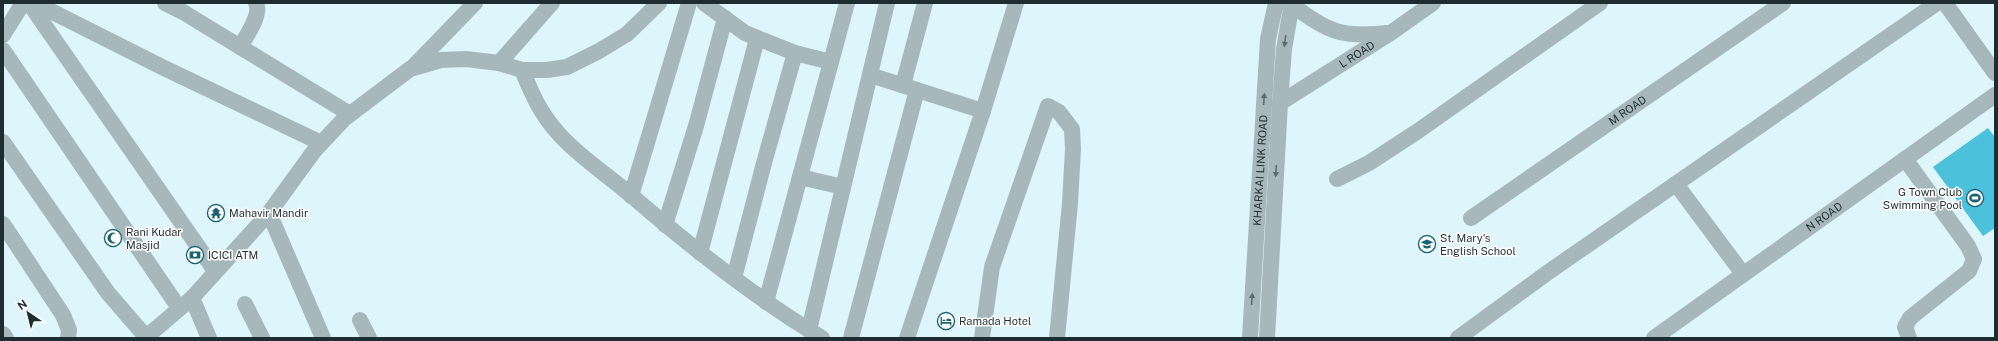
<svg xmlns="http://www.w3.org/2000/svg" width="1998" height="341" viewBox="0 0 1998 341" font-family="'Public Sans',sans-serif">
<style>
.water{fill:#4bc1db}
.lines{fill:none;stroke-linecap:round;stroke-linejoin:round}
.minor{stroke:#a7b8bd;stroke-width:16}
.oneway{fill:#5c6c70}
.labels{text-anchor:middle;stroke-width:3;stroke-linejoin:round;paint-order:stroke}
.street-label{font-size:11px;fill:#1e2d31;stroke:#fff}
.poi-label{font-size:11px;fill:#1e2d31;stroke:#fff;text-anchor:start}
</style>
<rect width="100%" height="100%" fill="#ddf5fb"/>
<path class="water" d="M1988,128L1995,137V228L1983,236L1933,167Z"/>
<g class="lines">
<g class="minor">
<path d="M29,3L215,271"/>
<path d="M35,3L162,67L321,143"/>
<path d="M165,3L183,12L350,114"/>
<path d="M704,3L745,33L795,53L831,62"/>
<path d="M1945,3L1995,73"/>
<path d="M1291,4C1327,32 1342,38 1388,33"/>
<path d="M3,35L23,3"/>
<path d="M240,47C246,36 262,15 256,3"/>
<path d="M3,50L179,308"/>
<path d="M499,63L552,3"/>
<path d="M412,68L475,3"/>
<path d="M522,70C532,94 540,113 558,133C579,157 608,175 632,196C692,248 754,297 822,338"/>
<path d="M870,75L983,111"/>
<path d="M903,85L925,3"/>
<path id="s1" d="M1280,103L1392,32L1433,3"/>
<path d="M3,142L108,293L147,338"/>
<path d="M1905,159L1968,246L1974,259L1969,271L1910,318L1905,327L1909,338"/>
<path d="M800,177L843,187"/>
<path d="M1337,179L1369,163L1418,131L1600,3"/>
<path d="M1676,184L1743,274"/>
<path d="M631,196L689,3"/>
<path d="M269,213L323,338"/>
<path id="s2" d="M1471,218L1783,3"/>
<path d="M3,224L63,315L69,330L68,338"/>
<path d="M665,225L696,126L725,18"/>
<path d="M700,253L757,39"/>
<path d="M734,278L764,163L795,53"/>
<path d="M192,298L209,338"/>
<path d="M766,302L847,3"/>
<path d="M245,304L262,338"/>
<path d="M360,320L369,338"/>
<path d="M809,330L887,3"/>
<path d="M3,334L6,338"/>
<path d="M145,338L192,298L269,213L314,151L345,118L410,69L441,60L466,59L499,63L522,70H547L567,67L599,51L627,34L659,3"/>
<path d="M851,338L917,90"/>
<path d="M907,338L983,111L1016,3"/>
<path d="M982,338L992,267L1048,106L1059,112L1072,129L1073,149L1070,203L1057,338"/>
<path id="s3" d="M1250,338L1268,39L1276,3"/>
<path d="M1267,338L1280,103L1284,49L1292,3"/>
<path d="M1458,338L1547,273L1937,3"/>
<path id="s4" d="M1654,338L1995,95"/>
</g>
</g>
<defs><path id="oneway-solid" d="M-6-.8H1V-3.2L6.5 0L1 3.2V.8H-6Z"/></defs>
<g class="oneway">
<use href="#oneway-solid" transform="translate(1285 41) rotate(97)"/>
<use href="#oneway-solid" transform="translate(1264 99) rotate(-86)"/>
<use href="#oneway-solid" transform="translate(1276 171) rotate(93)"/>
<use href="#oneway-solid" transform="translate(1252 299) rotate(-86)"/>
</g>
<defs>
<g id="stadium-ring" transform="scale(0.9)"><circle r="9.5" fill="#fff" stroke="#1b6372" stroke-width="1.5"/><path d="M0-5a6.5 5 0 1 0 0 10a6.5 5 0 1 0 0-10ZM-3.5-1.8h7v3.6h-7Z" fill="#1b6372"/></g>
<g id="temple-ring" transform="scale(0.9)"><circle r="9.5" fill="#fff" stroke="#1b6372" stroke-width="1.5"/><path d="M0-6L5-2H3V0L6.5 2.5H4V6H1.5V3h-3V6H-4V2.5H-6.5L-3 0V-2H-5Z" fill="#1b6372"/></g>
<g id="mosque-ring" transform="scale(0.9)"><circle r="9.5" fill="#fff" stroke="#1b6372" stroke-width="1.5"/><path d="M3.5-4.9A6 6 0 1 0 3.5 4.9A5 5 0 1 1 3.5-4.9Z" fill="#1b6372"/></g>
<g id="school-ring" transform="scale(0.9)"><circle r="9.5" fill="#fff" stroke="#1b6372" stroke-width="1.5"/><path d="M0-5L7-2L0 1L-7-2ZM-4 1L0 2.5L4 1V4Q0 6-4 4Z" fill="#1b6372"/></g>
<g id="bank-ring" transform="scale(0.9)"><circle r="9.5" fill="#fff" stroke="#1b6372" stroke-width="1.5"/><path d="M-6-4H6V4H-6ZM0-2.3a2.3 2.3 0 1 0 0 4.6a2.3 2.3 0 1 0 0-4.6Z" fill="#1b6372"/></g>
<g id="hotel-ring" transform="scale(0.9)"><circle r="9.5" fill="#fff" stroke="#1b6372" stroke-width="1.5"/><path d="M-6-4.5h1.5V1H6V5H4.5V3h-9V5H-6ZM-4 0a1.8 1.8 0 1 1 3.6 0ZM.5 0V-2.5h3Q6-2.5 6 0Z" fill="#1b6372"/></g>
</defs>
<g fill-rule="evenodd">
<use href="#stadium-ring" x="1975" y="198"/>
<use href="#temple-ring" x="216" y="213"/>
<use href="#mosque-ring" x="113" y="238"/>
<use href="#school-ring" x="1427" y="244"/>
<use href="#bank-ring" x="195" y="255"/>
<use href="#hotel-ring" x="946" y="321"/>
</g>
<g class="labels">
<g class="street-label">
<text dy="4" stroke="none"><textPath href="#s1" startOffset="91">L ROAD</textPath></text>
<text dy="4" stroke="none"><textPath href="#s2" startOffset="190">M ROAD</textPath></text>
<text dy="4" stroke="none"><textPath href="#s3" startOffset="168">KHARKAI LINK ROAD</textPath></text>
<text dy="4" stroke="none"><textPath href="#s4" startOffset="209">N ROAD</textPath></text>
</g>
<g class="poi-label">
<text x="1962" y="196" text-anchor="end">G Town Club<tspan x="1962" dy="13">Swimming Pool</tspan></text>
<text x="229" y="217">Mahavir Mandir</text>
<text x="126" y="236">Rani Kudar<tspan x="126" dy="13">Masjid</tspan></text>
<text x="1440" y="242">St. Mary's<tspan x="1440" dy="13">English School</tspan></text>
<text x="208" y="259">ICICI ATM</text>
<text x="959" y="325">Ramada Hotel</text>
</g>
</g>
<rect width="1998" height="341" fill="none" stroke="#1e2d31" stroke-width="8"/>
<g transform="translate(28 313) rotate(325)" stroke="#ffffff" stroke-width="3" paint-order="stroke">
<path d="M0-3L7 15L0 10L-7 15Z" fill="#1e2d31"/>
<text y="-6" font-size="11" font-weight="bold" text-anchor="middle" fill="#1e2d31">N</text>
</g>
</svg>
